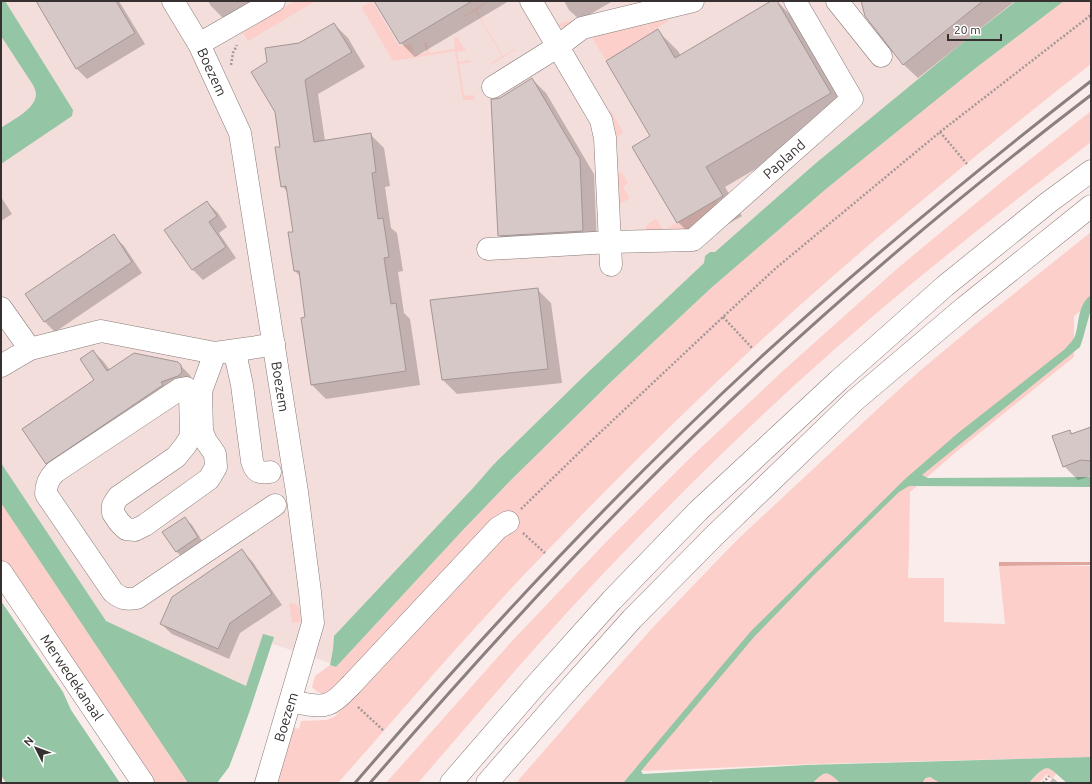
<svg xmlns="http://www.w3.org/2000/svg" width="1092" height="784" viewBox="0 0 1092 784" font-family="Ubuntu,sans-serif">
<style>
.built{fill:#f4dedb}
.green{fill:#fccfca}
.forest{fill:#dea69f}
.water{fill:#94c5a5}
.shadow{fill:#0003}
.building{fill:#d6c8c7;stroke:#a39694}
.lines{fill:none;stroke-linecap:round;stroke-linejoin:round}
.minor-casing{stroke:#877b79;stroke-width:23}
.highway-casing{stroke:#877b79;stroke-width:23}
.path{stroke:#a29897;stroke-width:2.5;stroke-dasharray:2 2;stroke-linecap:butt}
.minor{stroke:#fff;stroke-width:22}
.highway{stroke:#fff;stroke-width:22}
.rail{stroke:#8a807f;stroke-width:3}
.labels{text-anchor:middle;stroke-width:3;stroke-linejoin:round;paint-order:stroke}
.street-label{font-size:14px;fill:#363030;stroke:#fff}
</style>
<rect width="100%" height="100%" fill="#faecea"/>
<path class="built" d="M1,1H1016L956,48L816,163L715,252H710L705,256L704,263L583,377L494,464L473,488L334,636L333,649L330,663L267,642L249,697L101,633L1,482Z"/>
<path class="green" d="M295,1H316L248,41L243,32Z
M372,1L399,46L412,44L414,55L426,53L424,42H427L429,53L455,49L454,38L457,37L466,51L457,52L459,62L470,60L471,62L459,64L464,96L474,95V100H463L455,51L393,61L362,8L363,6Z
M541,1H544L558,24L581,18C573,23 568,30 558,26Z
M1064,1H1091V64C1051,95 1012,127 972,159C928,196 883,232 840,270C737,359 639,455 545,553C473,627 406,706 338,783H274L293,727L299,729L301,721L326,720L334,717L350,700C345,698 339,696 333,695C323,693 320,696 312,687L315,676L330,665L336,667L462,531L511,480L614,379L710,289L826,189L977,67Z
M486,2L487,3L476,10L503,56L514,49L515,50L492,64L491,63L502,56L475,11L464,17L463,16Z
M666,16L668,21L657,28L658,30L652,33L645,21Z
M644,21L651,34L606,61L591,36Z
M609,111H611L623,132L618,137L615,135L607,113Z
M1091,111V142C991,219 891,297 798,382C738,437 680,494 624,552C552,626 485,705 418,783H386L512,641L609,539L691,457L785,369L899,267L1004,180Z
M620,172L622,173L628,183L623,187L629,197V199L620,204L619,203L617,174Z
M716,200L719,206L693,229L648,232L646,230V226L655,219L657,220L664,230Z
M1091,232V303L1074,316V357L956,452L910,492L909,553L908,578H944V622L1005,624L999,566H1091V757L814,764L641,771L636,767L623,783H516L582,707L656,624L738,539L883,404L922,369L976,324Z
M1,503L188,783H149L1,560Z
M289,603C302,603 300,612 301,622L292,623Z
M1044,768C1049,768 1053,770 1056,774L1052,779L1047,774L1039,783H1029Z
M827,774L832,775L840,783H813L821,775Z
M928,777L932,778L940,783H922Z"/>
<path class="forest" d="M999,562H1091V565L999,566Z"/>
<path class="water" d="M1,1H5L73,110L72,116L1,164V128C12,120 36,109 36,94C36,91 34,87 33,85L1,36Z
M1016,1H1064L977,67L826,189L710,289L614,379L511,480L462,531L336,667L330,665L333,649L334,636L473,488L494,464L583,377L704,263L705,256L710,252H715L816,163L956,48Z
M1091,295V309L1083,338L1080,347L922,475L928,478L1090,477H1091V487L909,486L899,492L813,576L754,637L641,771L643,774L806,765L1091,757V783H1067C1046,766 1049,761 1029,783H940L930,777L926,778L922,783H840C828,772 826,769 813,783H714L711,781L707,783H623L751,631L905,479L958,433L1065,349C1068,345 1073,341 1075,336C1080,321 1077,306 1091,295Z
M1,463L106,621L246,686L263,634L274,637L250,710L239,741L229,767L217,783H188L1,503Z
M1,601L63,692L71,710L120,783H6L1,775Z"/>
<path class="shadow" d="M37,1H119L145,44L87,79L76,68Z
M208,1H273L231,26L211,6Z
M376,1H509L415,57L401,43Z
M564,1H613L580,20L569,10Z
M773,1H777L795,20L851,113L725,187L742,216L698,242L678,222L652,136L658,31L678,51L681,56Z
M863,1H1015L918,78L903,64Z
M334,24L348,38L365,67L318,94L325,141L370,134L384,148L390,186L385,187L391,228L397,233L403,271L398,272L404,313L410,319L420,385L326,399L312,385L306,318L301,277L295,271L294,233L288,192L282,186L281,148L300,44Z
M532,79L546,93L594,174L597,245L513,250L499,235L500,99Z
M1,197L12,214L1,221Z
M207,202L218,213L227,227L219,233L236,258L203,280L192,269Z
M114,236L124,246L142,273L55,332L44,321Z
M537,289L551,303L562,383L457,394L443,380Z
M93,351L103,361L110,370L179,364L190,375L192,379V383L57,474L46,463L95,380Z
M1091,430V476L1078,480L1064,466L1070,431L1073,434Z
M185,518L192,525L204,544L183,558L176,551Z
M242,551L252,561L282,605L240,633L229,659L172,634L161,624Z
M1053,778L1059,783H1049Z"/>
<path class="building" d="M36,1H116L135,33L76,69Z
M374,1H472L400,44Z
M771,1H777L831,93L706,167L723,196L677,223L632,147L650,136L606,61L658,29L675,58Z
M861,1H983L903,65L865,16Z
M334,23L352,52L305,80L314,142L371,133L376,172L372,173L378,219L383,218L389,257L384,258L391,304L396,303L406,371L311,385L301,318L305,317L299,271H294L288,232H293L286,186L281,187L275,147H280L275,112L251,72L267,62L265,48L299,43Z
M532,78L580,159L583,231L498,236L491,99H494L500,98Z
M207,201L217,216L209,222L226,247L192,270L164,230Z
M114,234L132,262L44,322L25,294Z
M538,288L548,369L442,380L430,300Z
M93,350L107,371L134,353L178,362L181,365L182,372L178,376L161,382L163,385L46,464L22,429L94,380L80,359Z
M1091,427V461L1081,460L1063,467L1052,436L1070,430L1071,434Z
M185,517L198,537L176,552L162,532Z
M242,549L272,594L230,623L218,649L160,624L172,597Z"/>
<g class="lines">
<g class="minor-casing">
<g id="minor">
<path id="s1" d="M173,1L199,44L240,133L297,492L310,592L313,623L266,783"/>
<path d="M531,1L601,120L605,138L611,265"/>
<path d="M837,1L881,56"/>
<path d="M199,44L274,1"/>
<path d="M493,87L557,47L582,28L693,1"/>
<path id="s2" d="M488,249L611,242L693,240L852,99L795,1"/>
<path d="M1,308L30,349"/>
<path d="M232,351L237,362L242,385L252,461C255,471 258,474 270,472"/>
<path d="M215,353L201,391L202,432L206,441L215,454L216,467L209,479L145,525L135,530L126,529L119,522L113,513V505L118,497L176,457L185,446L191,436L190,392L186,388L180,389L55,472C48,479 46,485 46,494L113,592C122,599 126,600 137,598L275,505"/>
<path d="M1,366L30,349L101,331L215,353L251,348L274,344"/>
<path id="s3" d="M1,572L143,783"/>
<path d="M291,701C301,703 318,708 328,704C337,701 346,690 352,684L498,528L508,522"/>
</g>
</g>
<g class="highway-casing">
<path id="highway" d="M451,783L534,687L612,600L698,511L839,380L945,286L1049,202L1091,171
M487,783L556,704L632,619L714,536L854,401L965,307L1091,206"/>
</g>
<path class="path" d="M231,65L233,53L237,45
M940,132L967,164
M723,317L753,349
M521,509L590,442L723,317L776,268L940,132L1091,15
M523,533L545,553
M358,707L384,731
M1043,783L1049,776"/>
<use href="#minor" class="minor"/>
<use href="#highway" class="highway"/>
<path class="rail" d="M355,783C483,634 617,490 761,357C867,260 978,169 1091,81
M370,783C454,686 540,590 631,498C774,353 929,219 1091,95"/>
</g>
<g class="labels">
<g class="street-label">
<text dy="5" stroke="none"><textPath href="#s1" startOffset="81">Boezem</textPath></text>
<text dy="5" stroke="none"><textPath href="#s2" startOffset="327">Papland</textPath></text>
<text dy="5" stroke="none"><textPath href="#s1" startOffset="405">Boezem</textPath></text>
<text dy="5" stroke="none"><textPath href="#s3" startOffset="127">Merwedekanaal</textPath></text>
<text transform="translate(286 717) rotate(-73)" y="5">Boezem</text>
</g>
</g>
<rect width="1092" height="784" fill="none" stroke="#363030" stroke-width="4"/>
<g transform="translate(36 748) rotate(312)" stroke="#ffffff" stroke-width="3" paint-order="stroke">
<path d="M0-3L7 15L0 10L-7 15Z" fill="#363030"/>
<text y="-6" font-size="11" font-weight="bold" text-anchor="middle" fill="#363030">N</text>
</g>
<path d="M948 34v6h53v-6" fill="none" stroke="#363030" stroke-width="2"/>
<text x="954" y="34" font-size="12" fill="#363030" stroke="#ffffff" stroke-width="3" paint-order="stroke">20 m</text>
</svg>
